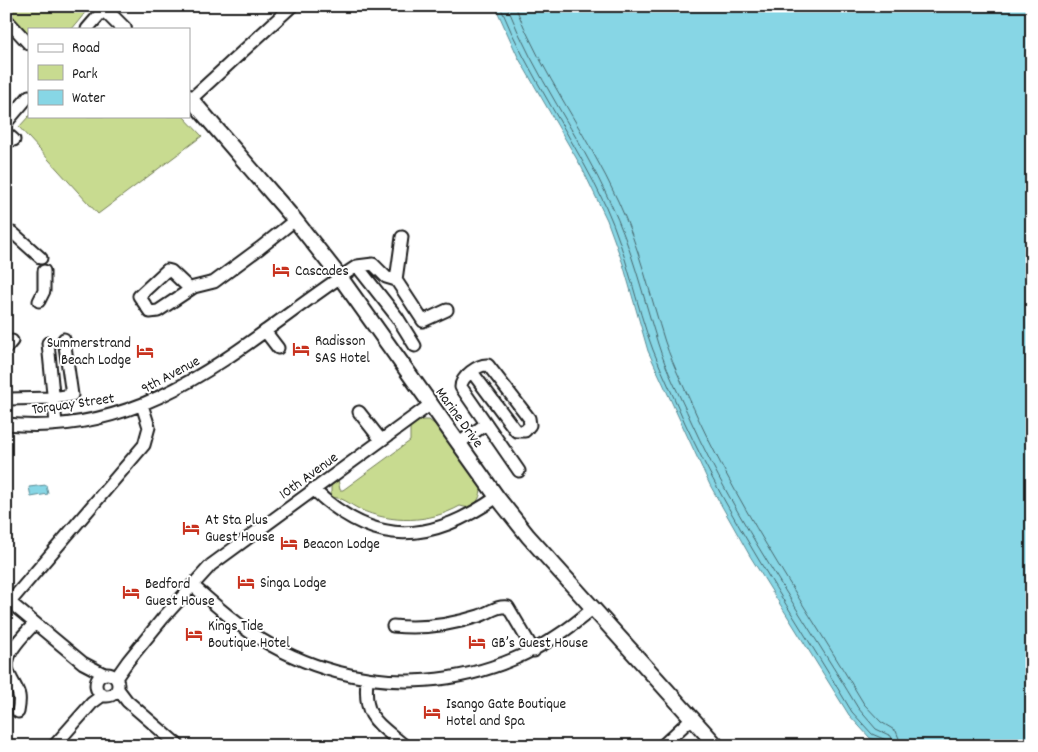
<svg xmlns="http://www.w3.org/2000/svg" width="1038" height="752" viewBox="0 0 1038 752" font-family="Dekko,sans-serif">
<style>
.green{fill:#c8db90;stroke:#727c56}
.water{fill:#87d6e5;stroke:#5c8c95}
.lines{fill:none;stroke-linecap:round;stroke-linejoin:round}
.shore{stroke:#47666c;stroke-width:1}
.minor-casing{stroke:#1c1c1c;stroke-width:15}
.major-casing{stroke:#1c1c1c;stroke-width:18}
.minor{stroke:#fff;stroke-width:11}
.major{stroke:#fff;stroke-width:14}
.labels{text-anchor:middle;stroke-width:4;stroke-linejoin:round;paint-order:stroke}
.poi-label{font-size:15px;fill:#1c1c1c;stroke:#fff;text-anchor:start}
.street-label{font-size:15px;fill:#1c1c1c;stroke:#fff}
</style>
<rect width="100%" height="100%" fill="#fff"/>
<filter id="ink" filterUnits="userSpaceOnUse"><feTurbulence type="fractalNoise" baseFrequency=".02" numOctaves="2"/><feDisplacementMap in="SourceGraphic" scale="10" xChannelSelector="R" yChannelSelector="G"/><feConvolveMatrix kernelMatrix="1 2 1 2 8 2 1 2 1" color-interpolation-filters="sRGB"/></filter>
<g filter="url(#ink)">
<path class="green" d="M6,6H85L84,14L72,29H29V36L11,15Z
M29,116H183L202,136L98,214L19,127Z
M418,420H429L437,426L481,486C481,498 478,502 469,508L460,506C429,523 392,524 359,509C349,504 342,496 331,498V486L338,479L340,490H343L410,441V427Z"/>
<path class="water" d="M495,6H1032V746H888L870,738L849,715L750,556L710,485L648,351L623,264L607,220L582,168L518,57Z
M46,485L48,494L31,497L29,487Z"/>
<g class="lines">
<path class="shore" d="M500,6C528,76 574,138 606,207C627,253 635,303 653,350C663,375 675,399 685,423C732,525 795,616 852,712L872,734L886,740L888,746
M507,6C534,75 579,135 610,202C632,248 643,296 658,344C666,370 680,396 691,421C737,522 801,613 858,708L876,729L891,736L894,746
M515,6C542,74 587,134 618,201C639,246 650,295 665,342C674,368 687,393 698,418C745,518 807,609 864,704L881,722L896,731L902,746"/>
<g class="minor-casing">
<path id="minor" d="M6,19L29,44
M87,29L107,6
M191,99L292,6
M6,123L29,96
M6,133L14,140
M13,233L41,258
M402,237L396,280L423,321L447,310
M357,266L373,264L386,277L396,280
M190,289L171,271L167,270L139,296L150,312L158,311L194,287L214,282L260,248L295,220
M39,301L44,291V271
M265,331L278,348
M48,343L56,424
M6,348L12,341
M472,372L516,431H525L530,425L529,418L488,365C478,364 461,377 461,387L519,471
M6,396L9,399L53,398L72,395L64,339
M359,412L381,440
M6,424C154,439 245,339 357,266L397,317L415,346
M459,443L486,424
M313,489C375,548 430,544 497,497
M192,585C211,601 230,619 251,633C359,705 496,695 592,609
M6,599L83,663L104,674
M10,602L144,445L149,427L142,405
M393,626C422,629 451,625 479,616C489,613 497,605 508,607L534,651
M96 685a11 11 0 1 1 22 0a11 11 0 1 1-22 0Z
M116,678L128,661L163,618L211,565L431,404
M367,680C363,719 378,723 405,746
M118,689L127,701L179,746
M18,712C22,691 17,692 9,674C1,655 23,636 35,623
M54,746L92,703L103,695
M662,746L692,718"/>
</g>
<g class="major-casing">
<path id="major" d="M101,6L124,29
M189,97L295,220L340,277L497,497L528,536L717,746"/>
</g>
<use href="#minor" class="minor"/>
<use href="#major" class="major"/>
</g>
</g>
<defs>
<g id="hotel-bare" transform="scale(1.35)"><path d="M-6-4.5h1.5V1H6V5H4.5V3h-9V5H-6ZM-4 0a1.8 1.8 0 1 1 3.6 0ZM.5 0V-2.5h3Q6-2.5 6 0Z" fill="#c8321e" stroke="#fff" stroke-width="2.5" paint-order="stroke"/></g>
</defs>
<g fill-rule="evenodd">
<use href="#hotel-bare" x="281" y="270"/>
<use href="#hotel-bare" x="301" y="349"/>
<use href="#hotel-bare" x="145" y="351"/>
<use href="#hotel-bare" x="191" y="528"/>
<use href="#hotel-bare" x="289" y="543"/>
<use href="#hotel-bare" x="246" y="582"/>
<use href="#hotel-bare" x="131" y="592"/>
<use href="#hotel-bare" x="194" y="634"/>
<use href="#hotel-bare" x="477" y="642"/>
<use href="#hotel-bare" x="432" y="712"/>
</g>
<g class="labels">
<g class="poi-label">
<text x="295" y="275">Cascades</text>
<text x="315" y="345">Radisson<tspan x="315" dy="17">SAS Hotel</tspan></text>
<text x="131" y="347" text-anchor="end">Summerstrand<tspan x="131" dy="17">Beach Lodge</tspan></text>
<text x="205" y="524">At Sta Plus<tspan x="205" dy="17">Guest House</tspan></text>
<text x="303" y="548">Beacon Lodge</text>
<text x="260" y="587">Singa Lodge</text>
<text x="145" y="588">Bedford<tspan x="145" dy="17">Guest House</tspan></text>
<text x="208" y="630">Kings Tide<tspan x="208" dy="17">Boutique Hotel</tspan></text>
<text x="491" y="647">GB’s Guest House</text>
<text x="446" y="708">Isango Gate Boutique<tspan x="446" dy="17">Hotel and Spa</tspan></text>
</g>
<g class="street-label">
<text transform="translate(170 374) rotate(-28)" y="5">9th Avenue</text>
<text transform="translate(73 403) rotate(-8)" y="5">Torquay Street</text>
<text transform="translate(460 417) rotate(54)" y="5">Marine Drive</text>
<text transform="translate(308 475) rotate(-36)" y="5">10th Avenue</text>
</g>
</g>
<rect width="1038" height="752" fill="none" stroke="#fff" stroke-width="25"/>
<rect x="12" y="12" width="1013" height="727" fill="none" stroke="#1c1c1c" stroke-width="2" filter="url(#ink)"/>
<rect x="28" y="28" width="162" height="90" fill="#ffffff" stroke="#a4a4a4"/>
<rect x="38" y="44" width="25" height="8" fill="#ffffff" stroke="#a4a4a4"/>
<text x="72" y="52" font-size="15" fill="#1c1c1c">Road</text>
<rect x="38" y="65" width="25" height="15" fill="#c8db90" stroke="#a4a4a4"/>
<text x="72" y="78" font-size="15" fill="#1c1c1c">Park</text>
<rect x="38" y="90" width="25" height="15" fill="#87d6e5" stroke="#a4a4a4"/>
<text x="72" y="102" font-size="15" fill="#1c1c1c">Water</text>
</svg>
